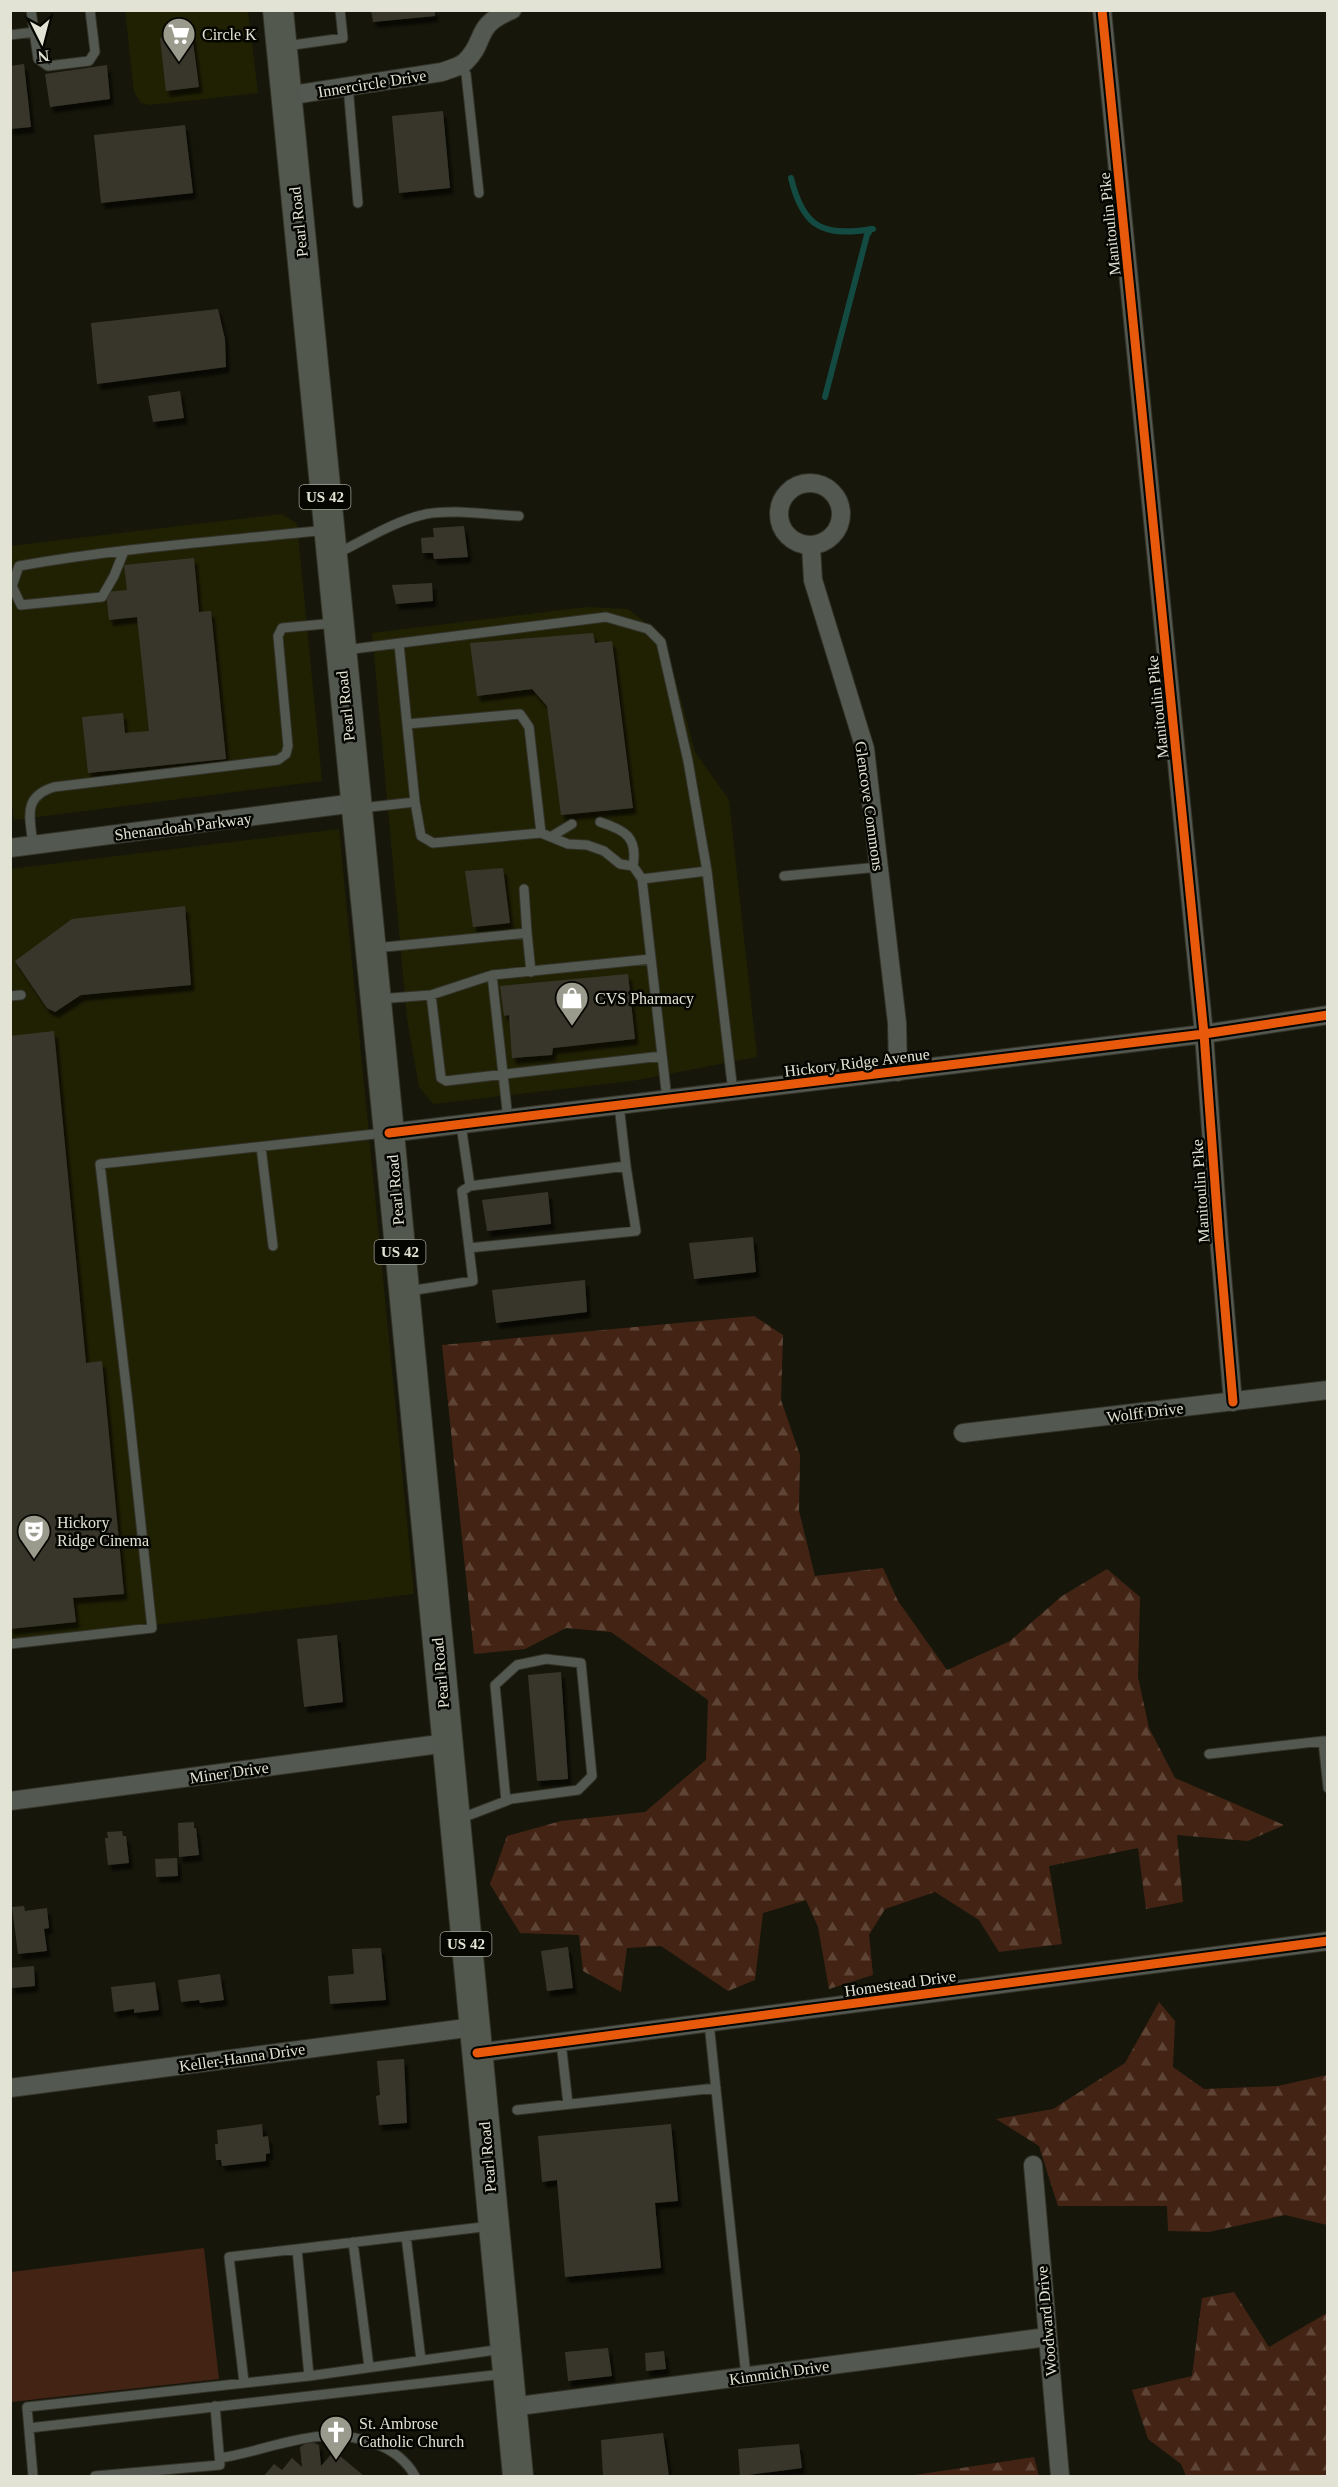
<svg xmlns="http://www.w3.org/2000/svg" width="1338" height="2487" viewBox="0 0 1338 2487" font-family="Georgia,serif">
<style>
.built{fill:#202103}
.green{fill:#432414}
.forest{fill:url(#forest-firs)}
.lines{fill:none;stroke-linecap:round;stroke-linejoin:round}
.stream{stroke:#134a41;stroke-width:6}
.building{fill:#39362c;filter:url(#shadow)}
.service-casing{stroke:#323227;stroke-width:11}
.minor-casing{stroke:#323227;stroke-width:20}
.primary-casing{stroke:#323227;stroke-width:32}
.service{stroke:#535851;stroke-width:9}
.minor{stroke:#535851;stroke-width:18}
.primary{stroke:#52584e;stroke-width:30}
.cycleway-casing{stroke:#060601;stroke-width:13}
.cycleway{stroke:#e8590c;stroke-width:9}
.labels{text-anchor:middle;stroke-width:5;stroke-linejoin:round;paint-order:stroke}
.shield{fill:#060601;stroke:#a0a195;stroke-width:1.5}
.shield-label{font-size:15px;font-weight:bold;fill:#e2e3d4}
.poi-label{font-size:16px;fill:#e2e3d4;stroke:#060601;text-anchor:start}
.street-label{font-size:16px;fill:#e2e3d4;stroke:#060601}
</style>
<defs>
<pattern id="forest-firs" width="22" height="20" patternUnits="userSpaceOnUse" patternTransform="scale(1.5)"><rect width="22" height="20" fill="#432414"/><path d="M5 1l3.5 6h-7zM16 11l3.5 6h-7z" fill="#5e4435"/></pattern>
<filter id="shadow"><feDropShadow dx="3.5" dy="6" stdDeviation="1.5" flood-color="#0009"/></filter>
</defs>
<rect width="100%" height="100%" fill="#16160a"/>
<path class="built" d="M125,11H248L258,93L149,105L141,103L134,92Z
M282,514L297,524L322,781L14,820L10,791V546Z
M586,607L628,609L664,637L695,752L729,800L757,1057L632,1081L433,1104L419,1087L407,1019L372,633Z
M339,829L414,1594L11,1642L10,869Z"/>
<path class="green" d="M204,2248L219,2379L11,2402V2272Z"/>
<path class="forest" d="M754,1316L783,1335L781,1400L800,1455L799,1511L815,1576L883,1568L898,1601L947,1670L1010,1641L1062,1596L1107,1569L1140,1597L1138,1677L1149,1728L1175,1778L1284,1825L1248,1841L1177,1835L1183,1902L1146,1909L1138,1848L1049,1866L1062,1944L999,1952L979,1920L935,1892L885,1909L869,1935L873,1975L829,1989L818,1927L806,1900L763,1913L755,1980L728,1991L661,1946L627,1948L621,1992L583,1971L579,1935L520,1933L490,1884L507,1836L561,1821L645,1812L706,1760L708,1700L611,1632L566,1628L525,1649L474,1654L442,1345Z
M1159,2002L1175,2021L1173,2067L1204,2089L1278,2086L1327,2075V2225L1285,2215L1209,2232L1168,2231L1167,2206H1058L1039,2146L996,2119L1053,2109L1125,2063Z
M1234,2292L1269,2347L1327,2313V2476H1186L1181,2464L1148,2439L1132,2390L1192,2376L1202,2298Z
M1034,2457L1039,2476H908Z"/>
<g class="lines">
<path class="stream" d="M791,178C803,228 823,237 873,229
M825,397L867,235L871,229"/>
</g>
<path class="building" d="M371,10H435V16L373,22Z
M192,34L199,87L166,91L160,38Z
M24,64L31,127L10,129V66Z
M107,65L110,99L50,107L45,74Z
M443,111L450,188L399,193L392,116Z
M185,125L193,193L101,203L94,135Z
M218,309L225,339L226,367L97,384L91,323Z
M180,391L184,418L153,422L148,396Z
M464,526L468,557L434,559L433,553H422L421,538L434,537L433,528Z
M194,558L199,612L211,611L226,759L88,773L82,717L123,713L125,733L149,731L137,617L109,620L106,592L127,590L124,565Z
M432,583L433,601L396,604L392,585Z
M593,633L595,643L612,641L633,808L561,815L547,706L532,689L477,696L470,643Z
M503,868L510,923L473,927L465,871Z
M185,906L191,985L81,995L55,1012L47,1008L15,961L72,919Z
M628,974L635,1039L553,1048L552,1055L512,1058L509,1015L504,1016L500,986Z
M54,1031L86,1363L102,1361L124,1594L73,1598L76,1622L10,1629V1036Z
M548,1192L551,1224L487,1231L482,1200Z
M753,1237L756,1272L694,1279L689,1243Z
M585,1280L587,1312L496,1323L492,1290Z
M337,1635L343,1702L304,1707L297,1639Z
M561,1672L568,1779L537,1781L528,1675Z
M194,1822V1828H196L199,1855L179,1857L178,1823Z
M122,1831L123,1836H126L129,1863L108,1865L105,1838H108L107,1832Z
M177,1858L178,1876L156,1877L155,1859Z
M24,1906L25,1911L47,1908L49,1928L44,1929L47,1951L18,1954L12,1907Z
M568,1947L573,1988L547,1991L541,1951Z
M381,1948L386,2000L330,2004L328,1976L354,1974L352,1949Z
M34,1966L35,1986L12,1988L10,1968Z
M220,1974L224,2000L200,2003L199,2000L181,2002L178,1980Z
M155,1982L159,2010L134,2013V2009L114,2012L111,1987Z
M404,2059L407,2123L379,2125L376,2096L380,2095L377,2061Z
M262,2124L263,2137L268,2136L270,2153L266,2154V2161L222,2166L221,2160H216L215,2144H218L217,2130Z
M671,2124L678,2201L655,2203L661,2268L565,2277L557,2180L542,2182L538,2136Z
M608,2348L612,2376L568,2381L565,2352Z
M664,2351L666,2369L646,2371L645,2353Z
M663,2433L669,2476H603L601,2440Z
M309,2441L319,2445L321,2466L334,2451L364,2476H264L274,2464L282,2470L292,2458L302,2467L300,2447Z
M799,2444L802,2468L740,2476L738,2449Z"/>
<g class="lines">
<g class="service-casing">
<path id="service" d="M31,10L38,59L48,66L89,61L95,52L90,10
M10,35L34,32
M286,46L343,38L340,10
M458,66L466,74L479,193
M348,86L358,203
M124,551L114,576L102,597L21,605L12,586L19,566C120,548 223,541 326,530
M336,554C365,540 394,521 426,514C455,509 489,515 519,516
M399,644L407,724
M345,650L606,617L648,629L661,642L688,761L707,871
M361,808L415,802L407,724L520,714L529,727L541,833L433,843L421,836L415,802
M600,822C625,830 638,837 633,866L642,879
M541,833L568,844L587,845L604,851L620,864L633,866
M552,836L572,824
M33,845C30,817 22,797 54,787L278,760L286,754L288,746L278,636L282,628L335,623
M784,876L879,867
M527,933L531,972
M375,948L527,933L524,889
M492,975L651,959
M431,995L441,1078L446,1081L662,1056
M10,996L21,995
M378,999L431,995L492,975L508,1119
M667,1099L642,879L707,871L733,1092
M461,1125L470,1186L626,1166L619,1105
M261,1147L273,1246
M469,1248L636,1231L626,1166
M409,1291L473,1281L462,1191L470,1186
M10,1644L152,1628L128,1403L100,1164L384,1133
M1328,1741H1323L1328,1788
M1209,1754L1323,1741
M459,1819L506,1801L511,1799L578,1790L592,1776L581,1663L546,1659L517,1665L495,1685L506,1801
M709,2023L746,2376
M561,2042L568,2104
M517,2110L716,2088
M406,2236L421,2360
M353,2242L369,2367
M309,2376L297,2249L491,2226
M244,2382L229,2257L297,2249
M29,2428L503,2374
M220,2458C272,2450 320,2423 373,2443C391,2449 406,2460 415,2476
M33,2476L27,2407L309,2376L503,2349
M95,2476L220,2465L215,2406"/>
</g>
<g class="minor-casing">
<path id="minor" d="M1102,10L1204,1034L1219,1239L1233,1402
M286,96L442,72C450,69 459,67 465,62C488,40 472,26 512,10
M779 514a31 31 0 1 1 62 0a31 31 0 1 1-62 0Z
M811,546L813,580L865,749L897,1023L898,1072
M10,848L355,803
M389,1133L1204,1034L1328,1015
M963,1433L1328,1390
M10,1801L447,1743
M477,2053L1328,1941
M10,2088L474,2027
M1033,2165L1060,2476
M511,2407L1047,2337"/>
</g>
<g class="primary-casing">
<path id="primary" d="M278,10L389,1133L518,2476"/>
</g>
<use href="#service" class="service"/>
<use href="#minor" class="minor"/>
<use href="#primary" class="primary"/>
<g class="cycleway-casing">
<path id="cycleway" d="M1102,10L1204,1034L1219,1239L1233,1402
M389,1133L1204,1034L1328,1015
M477,2053L1328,1941"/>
</g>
<use href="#cycleway" class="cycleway"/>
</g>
<defs>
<g id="supermarket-pin" transform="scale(1.725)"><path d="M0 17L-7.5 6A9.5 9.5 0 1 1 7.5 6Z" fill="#9b9b8d" stroke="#060601"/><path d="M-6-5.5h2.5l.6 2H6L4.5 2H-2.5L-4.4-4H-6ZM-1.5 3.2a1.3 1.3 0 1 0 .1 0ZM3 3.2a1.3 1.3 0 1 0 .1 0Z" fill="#fff"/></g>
<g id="shop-pin" transform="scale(1.725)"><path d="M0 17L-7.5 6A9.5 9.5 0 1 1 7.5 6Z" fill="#9b9b8d" stroke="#060601"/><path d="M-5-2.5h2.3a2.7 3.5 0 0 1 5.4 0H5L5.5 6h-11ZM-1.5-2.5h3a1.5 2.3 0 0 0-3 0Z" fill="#fff"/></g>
<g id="theatre-pin" transform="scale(1.725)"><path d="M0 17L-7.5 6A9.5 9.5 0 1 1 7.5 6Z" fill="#9b9b8d" stroke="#060601"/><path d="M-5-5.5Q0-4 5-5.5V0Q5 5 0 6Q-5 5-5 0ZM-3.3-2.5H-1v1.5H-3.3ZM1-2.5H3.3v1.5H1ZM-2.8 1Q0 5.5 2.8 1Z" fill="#fff"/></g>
<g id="church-pin" transform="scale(1.725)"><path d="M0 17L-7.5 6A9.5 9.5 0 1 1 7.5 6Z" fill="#9b9b8d" stroke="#060601"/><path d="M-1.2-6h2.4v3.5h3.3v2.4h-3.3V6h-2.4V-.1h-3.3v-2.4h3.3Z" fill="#fff"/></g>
</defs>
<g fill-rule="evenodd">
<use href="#supermarket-pin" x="179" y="34"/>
<use href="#shop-pin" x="572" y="998"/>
<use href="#theatre-pin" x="34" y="1531"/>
<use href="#church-pin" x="336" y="2432"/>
</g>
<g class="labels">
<g class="shield">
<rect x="299.5" y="485" width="51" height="24" rx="4.5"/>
<rect x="374.5" y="1240" width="51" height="24" rx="4.5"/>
<rect x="440.5" y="1932" width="51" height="24" rx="4.5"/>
</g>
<g class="shield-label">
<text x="325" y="502">US 42</text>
<text x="400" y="1257">US 42</text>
<text x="466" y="1949">US 42</text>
</g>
<g class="poi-label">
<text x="202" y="40">Circle K</text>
<text x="595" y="1004">CVS Pharmacy</text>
<text x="57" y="1528">Hickory<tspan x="57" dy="18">Ridge Cinema</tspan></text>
<text x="359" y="2429">St. Ambrose<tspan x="359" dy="18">Catholic Church</tspan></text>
</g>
<g class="street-label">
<text transform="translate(372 83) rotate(-9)" y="6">Innercircle Drive</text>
<text transform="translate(298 222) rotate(-96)" y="6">Pearl Road</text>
<text transform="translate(1109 224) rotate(-96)" y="6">Manitoulin Pike</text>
<text transform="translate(345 706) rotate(-96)" y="6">Pearl Road</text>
<text transform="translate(1157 707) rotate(-96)" y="6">Manitoulin Pike</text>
<text transform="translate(870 806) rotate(82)" y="6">Glencove Commons</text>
<text transform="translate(183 826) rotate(-7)" y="6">Shenandoah Parkway</text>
<text transform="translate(857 1062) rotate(-7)" y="6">Hickory Ridge Avenue</text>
<text transform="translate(395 1190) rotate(-95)" y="6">Pearl Road</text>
<text transform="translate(1200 1191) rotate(-94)" y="6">Manitoulin Pike</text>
<text transform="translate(1145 1412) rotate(-7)" y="6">Wolff Drive</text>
<text transform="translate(440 1673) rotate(-95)" y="6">Pearl Road</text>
<text transform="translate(229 1772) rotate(-8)" y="6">Miner Drive</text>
<text transform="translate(900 1983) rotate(-8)" y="6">Homestead Drive</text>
<text transform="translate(242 2057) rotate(-8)" y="6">Keller-Hanna Drive</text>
<text transform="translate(487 2157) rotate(-95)" y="6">Pearl Road</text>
<text transform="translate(1046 2321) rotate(-95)" y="6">Woodward Drive</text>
<text transform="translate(779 2372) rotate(-8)" y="6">Kimmich Drive</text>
</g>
</g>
<rect width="1338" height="2487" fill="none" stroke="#e2e3d4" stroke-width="24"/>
<g transform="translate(42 42) rotate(174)" stroke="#060601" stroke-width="4.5" paint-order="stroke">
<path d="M0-4.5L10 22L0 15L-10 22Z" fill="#e2e3d4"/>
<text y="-9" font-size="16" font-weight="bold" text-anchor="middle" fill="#e2e3d4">N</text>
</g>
</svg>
